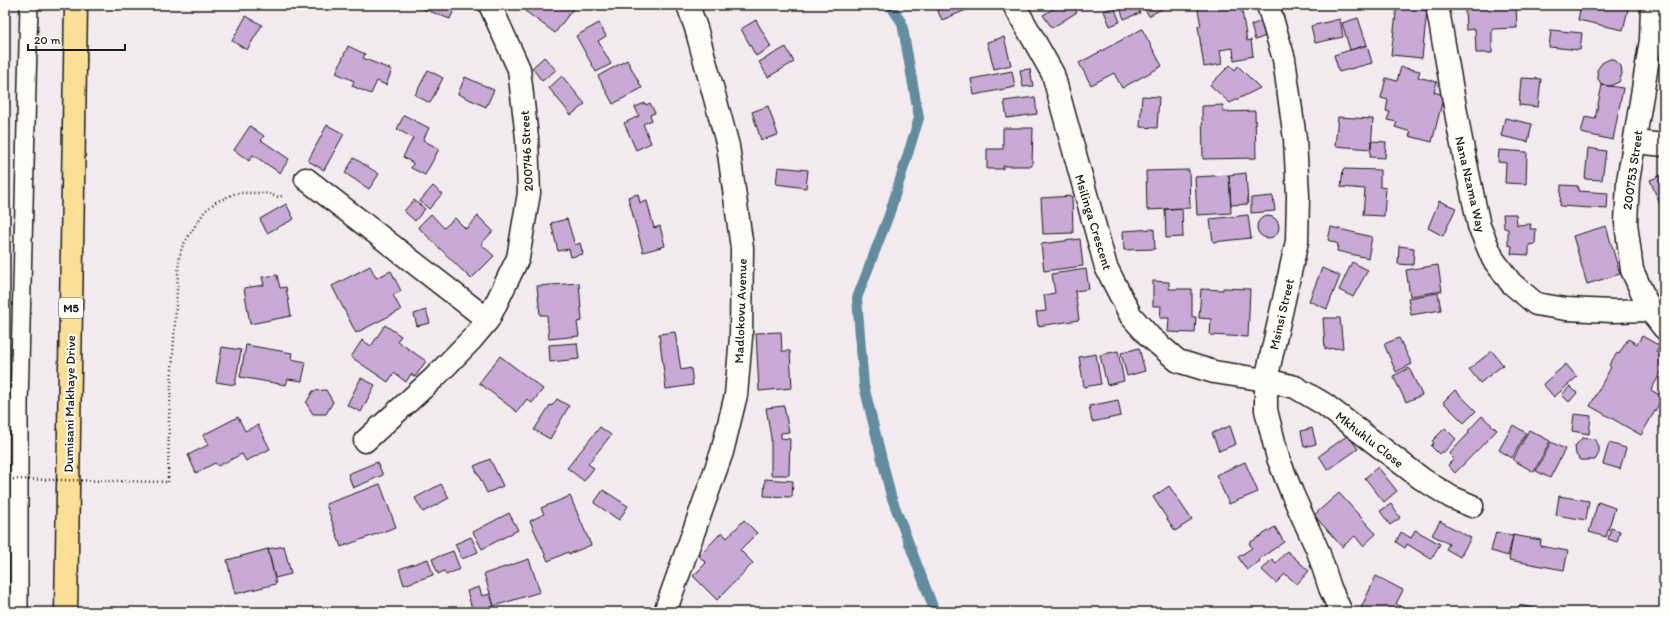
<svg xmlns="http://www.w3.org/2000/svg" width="1669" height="617" viewBox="0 0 1669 617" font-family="Itim,sans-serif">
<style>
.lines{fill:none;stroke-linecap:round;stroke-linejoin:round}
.stream{stroke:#638d9e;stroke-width:10}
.building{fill:#c9a9d5;stroke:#1c1c1c}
.lane-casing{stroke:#1c1c1c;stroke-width:20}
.street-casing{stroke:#1c1c1c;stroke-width:25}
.primary-casing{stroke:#1c1c1c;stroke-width:25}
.path{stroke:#1c1c1c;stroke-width:2.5;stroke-dasharray:1 3;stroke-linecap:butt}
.lane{stroke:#fdfcf7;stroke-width:17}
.street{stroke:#fdfcf7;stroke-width:22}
.primary{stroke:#fbdf96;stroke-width:22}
.path-bridge{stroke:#1c1c1c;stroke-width:2.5;stroke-dasharray:1 3;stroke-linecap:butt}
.labels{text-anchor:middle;stroke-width:4;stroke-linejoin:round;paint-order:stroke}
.shield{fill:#fdfcf7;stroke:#605f5e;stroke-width:1}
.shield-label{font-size:12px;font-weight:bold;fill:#1c1c1c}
.street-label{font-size:13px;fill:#1c1c1c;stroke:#fdfcf7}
</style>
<rect width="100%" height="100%" fill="#f3ebf0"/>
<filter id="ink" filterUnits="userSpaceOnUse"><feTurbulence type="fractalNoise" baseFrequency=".025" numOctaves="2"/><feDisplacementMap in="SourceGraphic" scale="8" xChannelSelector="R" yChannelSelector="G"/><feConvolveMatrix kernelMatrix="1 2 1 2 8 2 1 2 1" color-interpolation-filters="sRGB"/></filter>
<g filter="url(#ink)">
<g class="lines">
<path class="stream" d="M890,5L902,23L919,118L889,215L857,298L864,386L891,496L935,612"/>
</g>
<path class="building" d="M413,5H456L450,19Z
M530,5H574L575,6L555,33L525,11Z
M935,5H978L942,20Z
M1059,5H1073L1077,12L1052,28L1043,15Z
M1119,5H1137L1140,13L1124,19Z
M1142,5H1169L1149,16Z
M1197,5H1241L1247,41L1251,40L1253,56L1234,60L1233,48L1220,50L1222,64L1204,67L1198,26H1201Z
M1397,5H1422L1421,10H1427L1422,58L1391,55Z
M1489,5H1516L1517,28L1492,29V53H1476L1475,29L1466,30L1465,8L1489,7Z
M1581,5H1629L1623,30L1578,20Z
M1114,7L1120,22L1110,26L1104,11Z
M246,16L262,25L247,50L232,41Z
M1358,18L1367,45L1350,50L1342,23Z
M1340,19L1343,37L1315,43L1311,26Z
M756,20L771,47L756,56L741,29Z
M1262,21L1266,36L1255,40L1251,25Z
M599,23L606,36L598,41L611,64L596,72L576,36Z
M1142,29L1162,66L1122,88L1114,73L1091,85L1079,63Z
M1551,30L1582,33L1580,50L1549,47Z
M1004,37L1011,65L994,69L987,42Z
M1367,45L1372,63L1339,72L1334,55Z
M348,46L365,54L363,58L392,70L386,85L377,81L371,94L352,86L354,81L336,73Z
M786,47L794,62L768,77L759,62Z
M544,57L556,70L542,81L532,68Z
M1610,59H1614L1621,66L1622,74L1619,82L1610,86L1602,85L1598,79L1597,70L1602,63Z
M627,60L642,88L613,104L598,76Z
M1230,65L1235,70L1238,66L1260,88L1230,103L1210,85Z
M1401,67L1420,71L1418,77L1437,82L1434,92L1444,95L1432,142L1409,136L1411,132L1395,127L1397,122L1387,120L1390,112L1386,111L1388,100L1381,98L1386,78L1397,81Z
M1030,69L1033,86L1023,87L1020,70Z
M428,70L443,78L430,103L415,95Z
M1012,71L1015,87L974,95L971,79Z
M562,76L585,104L571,115L549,88Z
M465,77L494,90L486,107L458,94Z
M1521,78L1541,79L1538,107L1519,105Z
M1602,85L1623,88L1613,140L1581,133L1585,117L1595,119Z
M1142,96L1159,97L1157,128L1140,127Z
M1035,97L1037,114L1007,118L1004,101Z
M645,103L646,105L650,103L655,113L650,115L652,120L643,124L651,143L636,150L624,123L639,116L635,107Z
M1223,105V112L1255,111L1256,158L1203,159L1202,106Z
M768,106L778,135L761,140L752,112Z
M404,115L429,128L423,140L439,149L425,175L411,168L413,163L403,157L413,138L397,129Z
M1338,117L1373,119L1371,149L1335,146Z
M1505,118L1532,124L1528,142L1501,136Z
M327,125L344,134L324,170L308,161Z
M250,126L264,136L261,140L289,159L280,173L253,155L249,161L234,150Z
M1003,128H1033L1032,166H1003V169H987V149H1003Z
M1371,141L1386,142L1385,158L1370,157Z
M1588,148L1606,151L1602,180L1585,179Z
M1499,150L1527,152L1526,184L1505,183L1506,163L1498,162Z
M354,158L379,174L369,189L345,173Z
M778,167L808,170L806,188L776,184Z
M1343,169L1380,170V187L1386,188L1384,216L1363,215L1365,189L1341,187Z
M1189,170L1190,208L1147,210L1146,171Z
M1246,173L1248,204L1231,205L1229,175Z
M1664,174V214L1650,180Z
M1229,175L1231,213L1197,215L1195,177Z
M1561,185L1578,186V191L1608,193L1607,209L1560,206Z
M433,186L442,194L429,209L420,201Z
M638,194L640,203L647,201L654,228L660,226L665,246L643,252L628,197Z
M1072,196L1073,233L1043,234L1041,198Z
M1273,196L1275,211L1251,213V198Z
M414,200L425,209L415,221L404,211Z
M1439,201L1456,208L1443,236L1428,228Z
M286,204L294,219L267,233L260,219Z
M1182,208L1183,237L1166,238L1165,209Z
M431,214L444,228L455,218L466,229L478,216L493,231L481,244L494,256L471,279L418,227Z
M1503,214H1516L1517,225L1531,224L1530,229H1536L1535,244L1529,245V255L1511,254L1512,246L1508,245V229L1504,228Z
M1248,215L1251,238L1213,242L1210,219Z
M1257 227a11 11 0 1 1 22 0a11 11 0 1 1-22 0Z
M567,219L575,245L580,243L583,254L571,257L569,249L558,251L551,223Z
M1606,226L1620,274L1587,284L1573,236Z
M1331,227L1372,237L1368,258L1337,251L1338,244L1328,240Z
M1154,229L1155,249L1124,250L1123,231Z
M1080,239L1083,266L1044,271L1041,244Z
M1399,246L1414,248L1413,265L1398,264Z
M1352,262L1368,270L1353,297L1339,290Z
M1438,265L1442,291L1410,296L1406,270Z
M370,266L376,278L391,271L401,291L393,295L401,310L356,333L332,286Z
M1322,268L1340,276L1327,309L1309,301Z
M1086,269L1089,289L1075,291L1079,320L1038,326L1036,312L1046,311L1044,295L1055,293L1052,274Z
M277,275L280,288L286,287L291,316L250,324L244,288L264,285L262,277Z
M1153,281L1169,282V289H1192V317H1196L1195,333L1168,332L1169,318H1160L1161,306H1153Z
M579,283L582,321L577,322L579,336L549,339L547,315H540L537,286Z
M1223,288L1250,289L1248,337L1210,335L1211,319L1199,318L1201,289L1223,290Z
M1438,293L1441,310L1411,315L1408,298Z
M426,310L430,323L417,326L414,314Z
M1323,318H1340L1343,348L1325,349Z
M385,325L401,336L397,341L426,361L415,377L411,374L406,382L394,373L388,382L351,357L362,340L371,346Z
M675,332L681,370L691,368L693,385L666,389L659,334Z
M781,332L782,351H790L792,388L759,391L756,333Z
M1642,336L1660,346L1656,352L1664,356V367L1651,390L1663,397L1641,435L1590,406L1611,367L1609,365L1617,353L1619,354L1628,339L1637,344Z
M1399,338L1412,364L1396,372L1384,344Z
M577,343L579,359L550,362L549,345Z
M246,345L292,353L291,359L306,362L302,381L288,379L286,385L240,377Z
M222,347L241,350L235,385L216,382Z
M1139,348L1145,371L1127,376L1121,353Z
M1118,351L1124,381L1107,385L1100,355Z
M1492,351L1503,365L1480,383L1469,369Z
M1096,354L1101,384L1084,387L1079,357Z
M500,356L543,389L532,403L527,399L517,412L479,383Z
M1566,364L1577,377L1554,397L1543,384Z
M1409,368L1422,395L1406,402L1393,376Z
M361,378L375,385L361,412L347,405Z
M1570,386L1577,393L1569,402L1562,395Z
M326,390L333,402L326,414H313L306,403L313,391Z
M1455,390L1476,411L1464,423L1443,402Z
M557,399L569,406L550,439L534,430L550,405L552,406Z
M1118,400L1121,416L1092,422L1089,406Z
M784,406L789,432L781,433V438L790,439L789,475H771V438L766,408Z
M1574,414L1591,416L1589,434L1572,431Z
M1482,416L1497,430L1455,473L1448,465L1454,459L1449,454L1469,433L1468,431Z
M238,417L245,431L258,425L270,449L246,461L242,454L218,466L215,463L196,473L188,455L208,445L203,435Z
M1513,425L1526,433L1512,458L1499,450Z
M1230,426L1236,444L1219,451L1212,433Z
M600,427L611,435L588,464L594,468L584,481L567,468Z
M1312,428L1316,444L1304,447L1301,431Z
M1445,428L1456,439L1443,453L1442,451L1439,454L1431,446L1434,443L1432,441Z
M1529,430L1550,441L1534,472L1513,460Z
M1348,435L1358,449L1328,470L1319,456Z
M1582,438L1596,440L1599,447V453L1595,460H1581L1576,455L1575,446Z
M1551,442L1565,449L1550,478L1536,471Z
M1609,443L1626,448L1620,469L1603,464Z
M490,459L503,486L487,493L474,466Z
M377,462L383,475L353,488L348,474Z
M1245,462L1258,492L1229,504L1216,475Z
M1378,467L1397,491L1384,502L1365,478Z
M765,479L793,481L792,497L764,496Z
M380,484L396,527L341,547L326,504Z
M441,484L449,498L423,512L415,498Z
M1169,486L1192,520L1175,531L1153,497Z
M603,490L628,506L619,520L594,503Z
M1339,493L1376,534L1363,546L1355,536L1342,547L1314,515Z
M570,496L591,545L569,554L568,552L548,561L530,521L544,514L541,508Z
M1559,496L1589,501L1586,520L1556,515Z
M1598,502L1615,508L1606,537L1589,532Z
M1391,504L1400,518L1390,525L1380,511Z
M509,513L518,530L482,549L473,532Z
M744,520L757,533L740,550L753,563L717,600L693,576L706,563L699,556L722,532L727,538Z
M1440,521L1471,538L1460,557L1446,549L1449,544L1432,535Z
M1275,527L1284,542L1259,559L1260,561L1247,570L1238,557L1252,548L1249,543Z
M1611,528L1620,531L1617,542L1608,539Z
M1415,530L1440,544L1431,559L1407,544L1405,548L1396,542L1401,532L1411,538Z
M1496,532L1513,536L1508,556L1491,551Z
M1513,535L1541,540L1540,546L1568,551L1564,570L1509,560Z
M471,537L478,552L462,559L455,544Z
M284,546L291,574L275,578L268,549Z
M268,549L276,584L235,594L227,560Z
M453,551L460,569L446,575L444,571L438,574L432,559Z
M1287,551L1309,571L1297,584L1285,574L1276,583L1262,570L1272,559L1276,563Z
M428,559L433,575L404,585L399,569Z
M529,559L540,592L494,606L484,574Z
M1376,576L1403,590L1396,604L1400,606L1397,612H1369L1361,608Z
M479,587L482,596L490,594L494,606L473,612L467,591Z
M1519,605L1552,612H1518Z"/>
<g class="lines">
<g class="lane-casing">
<path id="lane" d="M19,612V404L29,5"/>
</g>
<g class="street-casing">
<path id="street" d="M1014,5L1053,74L1106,267L1131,316L1150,337L1178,361L1214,372L1266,380L1295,387L1324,404L1422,479L1451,497L1472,506
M1268,5L1284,59L1295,139L1298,196L1297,241L1266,380V410L1278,458L1292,493L1318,551L1330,588L1341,612
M1437,5L1460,135L1479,226L1493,259L1511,283L1536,304L1566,309L1613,311L1650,310
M1652,5L1651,40L1628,181L1626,223L1632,270L1650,310L1664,328
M1636,142L1664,145
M306,179L488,320
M365,441L435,377L472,339L488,320L518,258L529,193L527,138L519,69L490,5
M665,612L722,452L736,395L741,337L742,248L728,146L696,28L688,5"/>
</g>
<g class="primary-casing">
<path id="primary" d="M66,612L76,5"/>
</g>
<path class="path" d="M168,482L169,418L179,258L182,247L195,226L205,211L216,202L236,193H264L279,197L284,195"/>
<use href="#lane" class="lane"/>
<use href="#street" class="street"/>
<use href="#primary" class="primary"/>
<path class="path-bridge" d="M5,479L168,482"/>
</g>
</g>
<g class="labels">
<rect class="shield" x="59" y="298" width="24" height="20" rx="3"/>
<g class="shield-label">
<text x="71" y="312">M5</text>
</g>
<g class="street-label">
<text transform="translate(526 151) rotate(-93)" y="5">200746 Street</text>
<text transform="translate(1632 170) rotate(-82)" y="5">200753 Street</text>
<text transform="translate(1471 184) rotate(77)" y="5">Nana Nzama Way</text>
<text transform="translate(1094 222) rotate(73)" y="5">Msilinga Crescent</text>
<text transform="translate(740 311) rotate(-88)" y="5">Madlokovu Avenue</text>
<text transform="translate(1281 314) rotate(-77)" y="5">Msinsi Street</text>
<text transform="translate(69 404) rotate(-89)" y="5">Dumisani Makhaye Drive</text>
<text transform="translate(1370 439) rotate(38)" y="5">Mkhuhlu Close</text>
</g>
</g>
<rect width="1669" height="617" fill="none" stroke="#fdfcf7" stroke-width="20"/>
<rect x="10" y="10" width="1649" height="597" fill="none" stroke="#1c1c1c" stroke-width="1.5" filter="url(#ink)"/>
<path d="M28 44v6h97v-6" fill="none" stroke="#1c1c1c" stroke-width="2"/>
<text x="34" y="44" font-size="12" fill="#1c1c1c" stroke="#fdfcf7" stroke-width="3" paint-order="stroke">20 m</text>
</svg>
